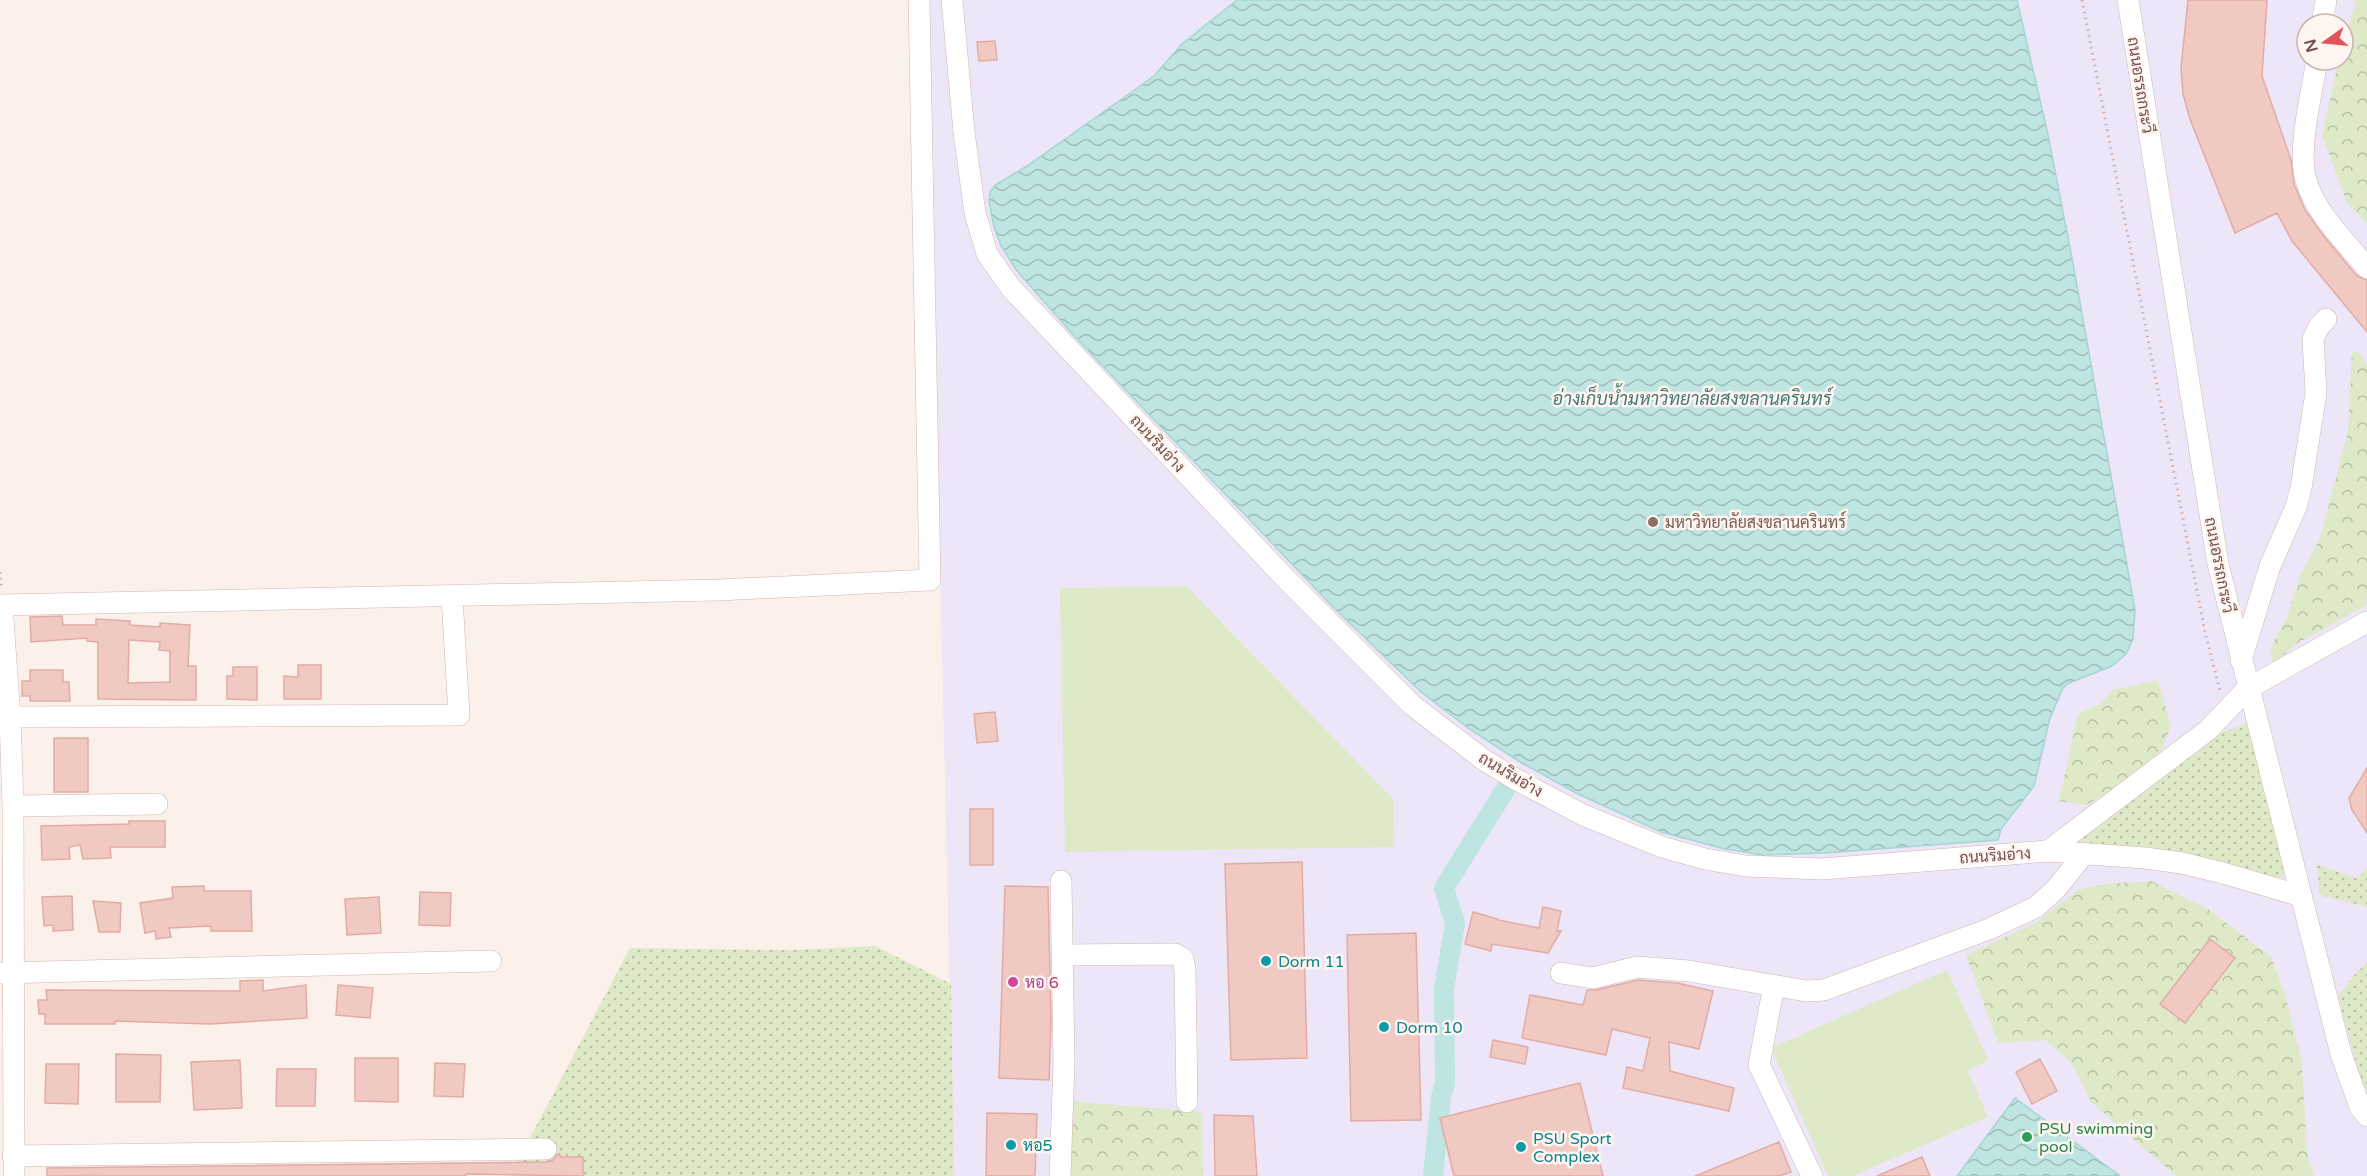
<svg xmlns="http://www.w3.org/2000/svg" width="2367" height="1176" viewBox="0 0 2367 1176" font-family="'Varela Round',Sarabun,sans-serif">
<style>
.education{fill:#ede6f8;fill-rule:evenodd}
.grass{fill:url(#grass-dots)}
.forest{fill:url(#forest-crowns)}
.pitch{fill:#dee9c8}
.water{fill:url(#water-waves);stroke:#a5d6d2;stroke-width:1.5}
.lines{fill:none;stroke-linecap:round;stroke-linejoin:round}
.canal{stroke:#bee5e1;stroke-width:20}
.building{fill:#f0c9c2;stroke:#e2aca4;stroke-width:1.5;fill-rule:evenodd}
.minor-casing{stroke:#d0b8b2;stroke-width:22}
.path{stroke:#d5aca5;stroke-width:3;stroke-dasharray:1.5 4.5;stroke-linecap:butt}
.minor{stroke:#fff;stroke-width:21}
.education-dot{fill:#8d6e63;stroke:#fef5f0;stroke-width:2}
.culture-dot{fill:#0f9aa8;stroke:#fef5f0;stroke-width:2}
.hotel-dot{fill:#d1479c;stroke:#fef5f0;stroke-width:2}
.leisure-dot{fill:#2e9e5b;stroke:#fef5f0;stroke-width:2}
.labels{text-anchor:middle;stroke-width:5;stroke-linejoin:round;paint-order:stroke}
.street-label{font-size:16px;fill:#75524e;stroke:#fef5f0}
.education-label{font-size:16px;fill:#785e54;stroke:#fef5f0;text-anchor:start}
.culture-label{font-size:16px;fill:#0d838f;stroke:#fef5f0;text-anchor:start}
.hotel-label{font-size:16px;fill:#b23c85;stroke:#fef5f0;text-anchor:start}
.leisure-label{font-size:16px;fill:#27864d;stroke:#fef5f0;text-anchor:start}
.water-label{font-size:18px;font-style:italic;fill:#427975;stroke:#fef5f0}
</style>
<defs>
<pattern id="grass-dots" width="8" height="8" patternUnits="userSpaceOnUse" patternTransform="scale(1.5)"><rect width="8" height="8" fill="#dee9c8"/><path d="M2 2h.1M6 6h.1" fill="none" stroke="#b9bfa5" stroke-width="1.8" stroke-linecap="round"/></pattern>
<pattern id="forest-crowns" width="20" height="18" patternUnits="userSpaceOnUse" patternTransform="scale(1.5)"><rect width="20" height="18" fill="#dee9c8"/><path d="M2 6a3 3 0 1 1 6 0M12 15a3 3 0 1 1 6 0" fill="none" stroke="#b9bfa5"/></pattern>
<pattern id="water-waves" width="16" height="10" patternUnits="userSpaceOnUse" patternTransform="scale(1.5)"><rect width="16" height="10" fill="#bee5e1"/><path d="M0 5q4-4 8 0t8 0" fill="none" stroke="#9fbcb9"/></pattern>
</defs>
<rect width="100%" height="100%" fill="#fcf0ea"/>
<path class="education" d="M927,0H2367V1176H954ZM2307,24H2343V60H2307Z"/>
<path class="grass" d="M2248,723L2286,867L2282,877L2270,878L2137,851L2070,842L2217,734Z
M2317,865L2357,878L2367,868V907L2320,895Z
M875,946L951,984L954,1176H510L630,948L792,950Z
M2367,963V1091L2362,1086L2338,996L2356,973Z"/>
<path class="forest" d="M2356,0H2367V223L2347,203L2322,135L2339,60H2343V47Z
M2352,351L2360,353L2367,366V605L2301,641L2273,663L2270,648L2287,617L2301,573L2320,539L2348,431Z
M2158,680L2171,726L2161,751L2150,767L2087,805L2059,801L2078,714L2100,704L2113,690Z
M2151,881L2208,909L2271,957L2285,994L2302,1063L2307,1153L2314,1176H2176L2092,1103L2071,1062L2046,1040L1998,1043L1966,955L2037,922L2078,890L2105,884Z
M1068,1101L1202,1112L1203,1176H1067Z"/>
<path class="pitch" d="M1186,586L1393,799L1394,847L1065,852L1060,588Z
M1947,970L1988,1060L1968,1071L1988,1117L1853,1176H1828L1771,1048Z"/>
<path class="water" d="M1237,0H2017L2048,135L2072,258L2135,610L2133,639L2126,654L2112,666L2069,683L2063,688L2050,718L2034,786L2001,829L1998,840L1824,853L1764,855L1725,849L1661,832L1576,793L1520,762L1468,728L1421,692L1333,607L1076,338L1017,271L1001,246L994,227L989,202L990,192L995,185L1027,166L1154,76L1182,44Z
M2015,1098L2120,1176H1957Z"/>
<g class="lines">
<path class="canal" d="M1433,1176L1441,1097L1445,1083L1444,989L1455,923L1444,888L1505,790"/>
</g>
<path class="building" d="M2188,0H2267L2262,76L2291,160L2294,184L2305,210L2322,234L2357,276L2367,280V332L2292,241L2277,213L2235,233L2190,119L2183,94L2181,68Z
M995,41L997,60L979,61L977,42Z
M62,616L63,625H96V619L130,621V625L160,627V623L190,625L188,666H196V700L98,699V642L87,641V638L31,642L30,617ZM129,640L160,642L159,650L170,651V682L128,683Z
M298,665H321V699H284V676L298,677Z
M233,667H257V700L227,699V676H233Z
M30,670H63V682H69L70,701H30V696H22V681H30Z
M995,712L998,741L977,743L974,714Z
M54,738H88V792H54Z
M2367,768V833L2352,810L2349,798Z
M970,809H993V865H970Z
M129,821H165V847H110L111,858L83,859L80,845L69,847L70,859L42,860L41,826L129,824Z
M1302,862L1307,1058L1231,1060L1225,864Z
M204,886V891H251L252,931H211V926L169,928L171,937L156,939L155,931L145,933L140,903L173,898L172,887Z
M1005,886L1048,887L1051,1019L1049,1080L999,1078Z
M420,892L451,893L450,926L419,925Z
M72,896L73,930L53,931V925L44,926L42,897Z
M379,897L381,933L347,935L345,899Z
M93,901L121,903L120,932H99Z
M1543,907L1561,911L1557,931H1561L1548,953L1492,944L1491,951L1465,944L1473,912L1498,919V920L1539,928Z
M1416,933L1421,1120L1351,1121L1347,935Z
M2210,939L2235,958L2185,1023L2160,1004Z
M263,980V991L306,985L307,1018L210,1024L115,1021V1024H45V1014H39L38,1000H47L46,990L240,991V981Z
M1638,980L1677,983L1713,991L1699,1049L1669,1042L1670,1071L1734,1088L1729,1111L1623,1088L1627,1067L1643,1071L1650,1038L1612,1029L1606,1055L1522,1038L1530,995L1583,1005L1587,990H1596Z
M338,985L373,988L370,1018L336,1015Z
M1493,1040L1528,1047L1525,1064L1490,1057Z
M116,1054L161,1055L160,1102H116Z
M355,1058H398V1102L355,1101Z
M2040,1059L2057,1091L2032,1104L2016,1072Z
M240,1060L242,1108L194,1110L191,1062Z
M435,1063L465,1064L463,1097L434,1096Z
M46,1064H79L78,1104L45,1103Z
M277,1069H316L315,1106H276Z
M1580,1083L1603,1176H1454L1440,1118Z
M987,1113L1037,1114L1035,1176H986Z
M1214,1115L1253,1116L1257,1176H1215Z
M1779,1142L1791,1172L1779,1176H1695Z
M558,1154H560V1157H583V1176L466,1174V1176H47V1168L546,1162L553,1160Z
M1922,1157L1930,1176H1877Z"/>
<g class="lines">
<g class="minor-casing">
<path id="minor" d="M952,0L964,132L975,213L987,254L1011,288L1284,577L1412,705L1484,760L1517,780L1583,815L1662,847L1705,859L1746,866L1822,869L2048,851L2145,858L2182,863L2223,873L2301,896
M2128,0L2218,564L2341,1054L2360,1107L2367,1116
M2322,24L2326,0
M2317,60C2312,91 2297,151 2306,180C2315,213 2346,242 2367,268
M0,605L718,590L930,580L919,0
M2,605L10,717L13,806L14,1176
M2241,660L2270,566L2296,507L2301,488L2316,393L2313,339L2318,328L2326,319
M10,717L459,715L452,597
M13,806L157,804
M2048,851L2208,730L2247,689L2367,622
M1062,955L1175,954L1183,959L1185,970L1187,1102
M1,973L491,961
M1561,973L1593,978L1637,967L1689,971L1806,991L1824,990L1989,929L2036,907L2055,890L2084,854
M1774,985L1759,1065L1812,1176
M13,1156L546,1149
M1060,1176L1064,1063L1061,881"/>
</g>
<path class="path" d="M2082,0L2205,632L2220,691
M0,572L1,586"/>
<use href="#minor" class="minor"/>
</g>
<circle class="education-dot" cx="1653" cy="522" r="6"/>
<g class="culture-dot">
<circle cx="1266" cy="961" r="6"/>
<circle cx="1384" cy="1027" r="6"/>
<circle cx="1011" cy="1145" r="6"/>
<circle cx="1521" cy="1147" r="6"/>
</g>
<circle class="hotel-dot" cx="1013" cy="982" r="6"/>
<circle class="leisure-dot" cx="2027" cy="1137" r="6"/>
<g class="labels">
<g class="street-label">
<text transform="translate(2141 85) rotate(81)" y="6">ถนนอรรถกระวี</text>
<text transform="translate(1158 443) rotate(47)" y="6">ถนนริมอ่าง</text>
<text transform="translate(2220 565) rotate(79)" y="6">ถนนอรรถกระวี</text>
<text transform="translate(1511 774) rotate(31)" y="6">ถนนริมอ่าง</text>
<text transform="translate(1995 855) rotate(-4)" y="6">ถนนริมอ่าง</text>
</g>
<g class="education-label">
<text x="1665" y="528">มหาวิทยาลัยสงขลานครินทร์</text>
</g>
<g class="culture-label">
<text x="1278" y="967">Dorm 11</text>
<text x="1396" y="1033">Dorm 10</text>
<text x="1533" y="1144">PSU Sport<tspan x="1533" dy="18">Complex</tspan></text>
<text x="1023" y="1151">หอ5</text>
</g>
<g class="hotel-label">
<text x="1025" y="988">หอ 6</text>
</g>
<g class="leisure-label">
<text x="2039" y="1134">PSU swimming<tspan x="2039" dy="18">pool</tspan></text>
</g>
<g class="water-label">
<text x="1692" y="405">อ่างเก็บน้ำมหาวิทยาลัยสงขลานครินทร์</text>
</g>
</g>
<g transform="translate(2325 42) rotate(255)"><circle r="28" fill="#fef5f0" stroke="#c7b4af" stroke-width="1.5"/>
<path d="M0-4.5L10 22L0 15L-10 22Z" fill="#df5559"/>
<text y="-9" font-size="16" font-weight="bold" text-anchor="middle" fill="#75524e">N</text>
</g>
</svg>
